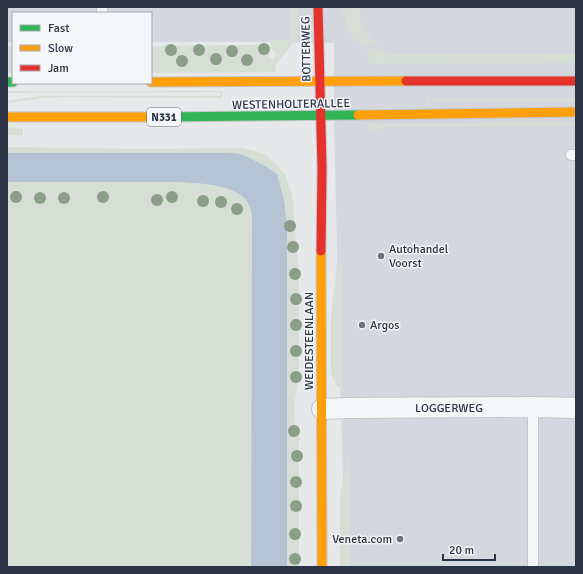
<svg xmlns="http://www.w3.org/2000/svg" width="583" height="574" viewBox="0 0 583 574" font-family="Signika,sans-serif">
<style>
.built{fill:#d4d7dd}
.green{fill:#d6ded6}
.water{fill:#b4c4d5}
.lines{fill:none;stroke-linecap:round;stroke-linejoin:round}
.lane-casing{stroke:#c4c6c8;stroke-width:12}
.street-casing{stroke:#c4c6c8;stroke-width:22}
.fast-casing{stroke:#c4c6c8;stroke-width:11}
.slow-casing{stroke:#c4c6c8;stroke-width:11}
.jam-casing{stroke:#c4c6c8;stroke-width:11}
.lane{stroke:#f5f6f7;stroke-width:10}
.street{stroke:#f5f6f7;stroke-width:20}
.fast{stroke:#30b455;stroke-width:9}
.slow{stroke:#ff9f0a;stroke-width:9}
.jam{stroke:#e5322d;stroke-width:9}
.tree{fill:#8a9e88}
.poi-dot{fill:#6c737f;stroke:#f4f6f9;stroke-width:1.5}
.labels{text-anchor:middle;stroke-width:3;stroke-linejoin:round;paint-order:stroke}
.shield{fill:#f4f6f9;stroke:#676e7b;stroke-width:1}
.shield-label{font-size:11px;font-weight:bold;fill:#2b3445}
.street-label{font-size:12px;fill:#2b3445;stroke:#f4f6f9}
.poi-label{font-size:12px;fill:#2b3445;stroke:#f4f6f9;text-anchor:start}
</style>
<rect width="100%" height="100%" fill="#e6e8ea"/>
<path class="built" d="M7,7H576V567H345L334,124V43L274,42H151V13H13V42L7,43Z"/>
<path class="green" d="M291,7H298L297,35L296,39L276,65L275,72L151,73V46L266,45L270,52L268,56L273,60L277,54C272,50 270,47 270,40H291Z
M340,7H360C360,26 364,34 380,46L371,44L363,47L350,34L345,27V14H340Z
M7,46H13V73H7Z
M369,48C378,47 386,54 395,54H576V63L371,64L369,63L368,56L366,50Z
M7,91H222V98L64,97L43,98L7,103V101L41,96H221L220,92L7,93Z
M427,99H576V101H430V103L427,105Z
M576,122V126L387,127L369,132V124Z
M7,127L23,129V136L7,135Z
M7,147L146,149L242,148L256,151L269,157L284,173L287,180L292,194L299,278V375L294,406L295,421L299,438V567H287V225L265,166L240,154L213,153H7Z
M7,182H171C192,183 229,183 244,198C249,203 251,209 252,215L251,567H7Z
M337,263H342V390L336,385L331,373V317Z
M349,451L350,567H340V497C342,481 348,467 349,451Z"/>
<path class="water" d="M7,153H230L240,154L248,157L265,166L277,174L284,200L287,225V567H251L252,215C251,209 249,203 244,198C229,183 192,183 171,182H7Z"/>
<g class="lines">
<g class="lane-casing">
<path id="lane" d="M102,7V13
M571,155H576
M533,567V407"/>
</g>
<g class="street-casing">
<path id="street" d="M322,409L347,408L533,407L576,408"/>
</g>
<g class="fast-casing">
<path id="fast" d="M7,82H13
M158,117L358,115"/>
</g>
<g class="slow-casing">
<path id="slow" d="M151,82L406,81
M358,115L576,112
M7,117H158
M321,251L322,567"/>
</g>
<g class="jam-casing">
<path id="jam" d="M318,7L322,168L321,251
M406,81H576"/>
</g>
<use href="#lane" class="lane"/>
<use href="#street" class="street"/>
<use href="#fast" class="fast"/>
<use href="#slow" class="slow"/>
<use href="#jam" class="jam"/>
</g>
<g class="tree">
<circle cx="264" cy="49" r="6"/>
<circle cx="171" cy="50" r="6"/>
<circle cx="199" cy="50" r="6"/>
<circle cx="232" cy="51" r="6"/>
<circle cx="216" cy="59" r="6"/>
<circle cx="247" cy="60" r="6"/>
<circle cx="182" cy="61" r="6"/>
<circle cx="16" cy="197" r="6"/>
<circle cx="103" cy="197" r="6"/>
<circle cx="172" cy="197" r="6"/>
<circle cx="40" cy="198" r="6"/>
<circle cx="64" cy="198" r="6"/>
<circle cx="157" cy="200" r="6"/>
<circle cx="203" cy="201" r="6"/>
<circle cx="221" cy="202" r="6"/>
<circle cx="237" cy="209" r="6"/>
<circle cx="290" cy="226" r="6"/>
<circle cx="293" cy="247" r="6"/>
<circle cx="295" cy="274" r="6"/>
<circle cx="296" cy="299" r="6"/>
<circle cx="296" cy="325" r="6"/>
<circle cx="296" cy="351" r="6"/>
<circle cx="296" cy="377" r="6"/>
<circle cx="294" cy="431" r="6"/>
<circle cx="297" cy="456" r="6"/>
<circle cx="296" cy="482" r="6"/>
<circle cx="296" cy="506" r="6"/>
<circle cx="295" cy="534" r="6"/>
<circle cx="295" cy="559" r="6"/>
</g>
<g class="poi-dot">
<circle cx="381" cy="256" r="4"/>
<circle cx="362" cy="325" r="4"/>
<circle cx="400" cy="539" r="4"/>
</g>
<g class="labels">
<rect class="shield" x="147" y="108" width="34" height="18" rx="3"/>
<g class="shield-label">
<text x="164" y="121">N331</text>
</g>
<g class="street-label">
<text transform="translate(306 49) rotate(-91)" y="4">BOTTERWEG</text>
<text transform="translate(291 104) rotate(-1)" y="4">WESTENHOLTERALLEE</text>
<text transform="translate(309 341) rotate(-90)" y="4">WEIDESTEENLAAN</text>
<text x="449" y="412">LOGGERWEG</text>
</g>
<g class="poi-label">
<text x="389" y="253">Autohandel<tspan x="389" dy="14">Voorst</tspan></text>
<text x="370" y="329">Argos</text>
<text x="392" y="543" text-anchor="end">Veneta.com</text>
</g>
</g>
<rect width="583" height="574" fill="none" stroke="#2b3445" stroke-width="16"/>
<rect x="12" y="12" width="140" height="72" fill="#f4f6f9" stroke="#a4a8b1"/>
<rect x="20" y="25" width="20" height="6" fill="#30b455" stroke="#a4a8b1"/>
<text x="48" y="32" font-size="12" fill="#2b3445">Fast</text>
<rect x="20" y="45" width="20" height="6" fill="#ff9f0a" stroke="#a4a8b1"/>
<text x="48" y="52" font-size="12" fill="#2b3445">Slow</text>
<rect x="20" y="65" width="20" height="6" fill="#e5322d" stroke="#a4a8b1"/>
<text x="48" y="72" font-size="12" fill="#2b3445">Jam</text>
<path d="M443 554v6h52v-6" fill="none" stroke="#2b3445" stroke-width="2"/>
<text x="449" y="554" font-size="12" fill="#2b3445" stroke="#f4f6f9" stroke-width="3" paint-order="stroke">20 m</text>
</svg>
